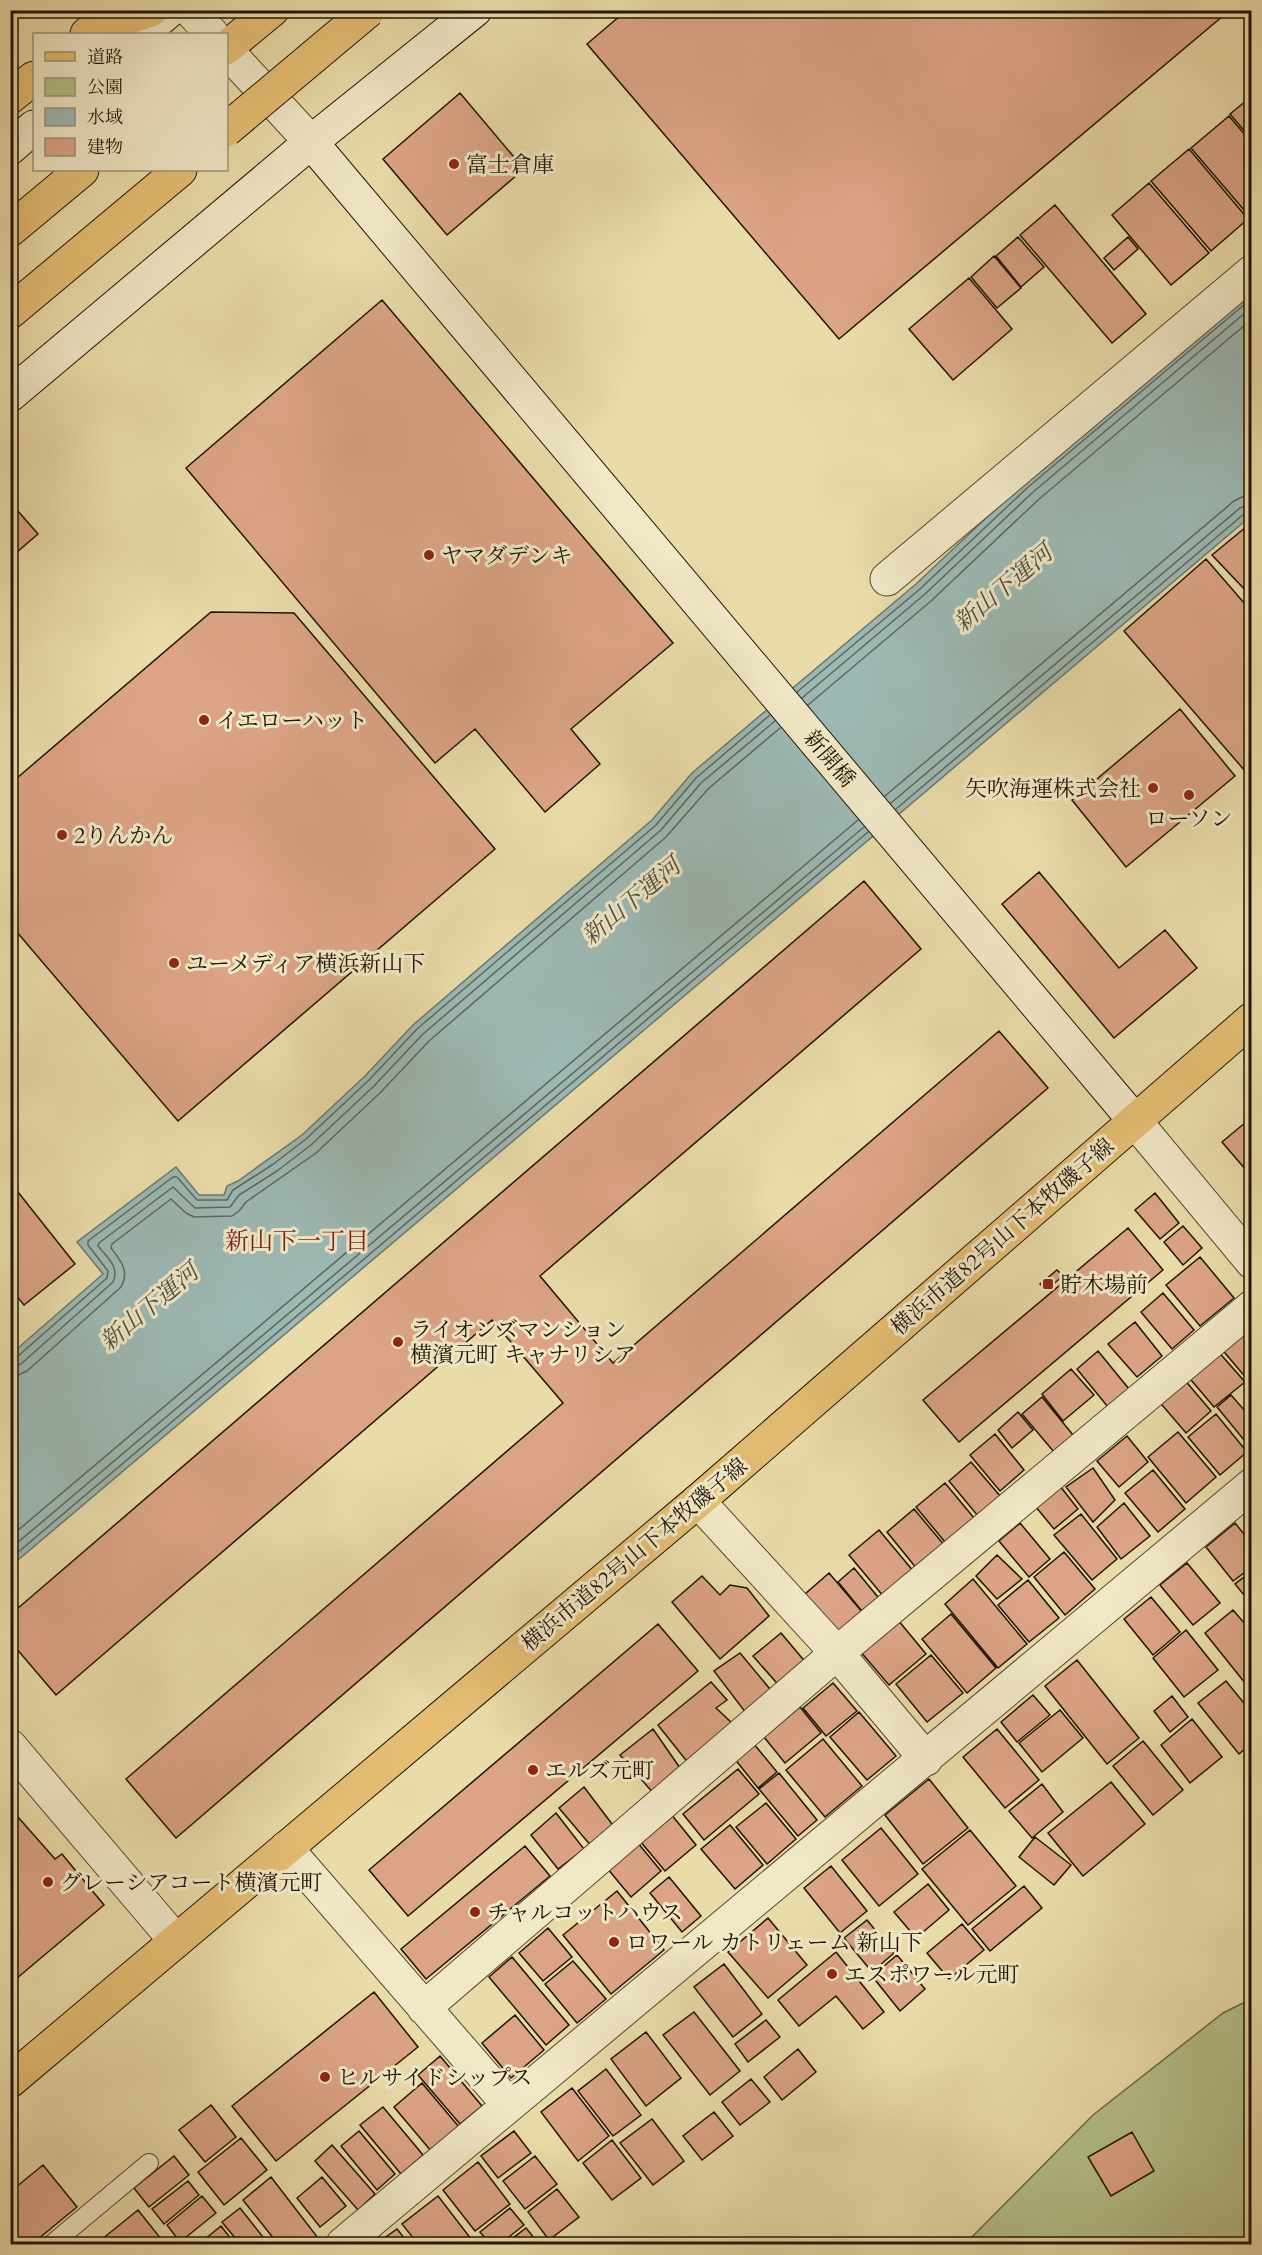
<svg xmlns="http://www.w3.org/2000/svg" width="1262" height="2255" viewBox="0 0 1262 2255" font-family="Cardo,'Noto Serif JP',serif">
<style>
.green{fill:#b5c089;stroke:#6a6a46;stroke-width:1.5}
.water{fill:#9db9b4;stroke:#6b776e;stroke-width:1.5}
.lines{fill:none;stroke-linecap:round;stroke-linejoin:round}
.shore{stroke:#5e665c;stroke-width:1.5}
.building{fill:#dba486;stroke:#1f1404;stroke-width:1.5}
.lane-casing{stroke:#52462d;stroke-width:20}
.street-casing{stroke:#52462d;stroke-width:35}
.secondary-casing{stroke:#1f1404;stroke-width:35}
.primary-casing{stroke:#1f1404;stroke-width:35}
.highway-casing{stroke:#1f1404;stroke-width:35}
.lane{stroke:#f1e8c7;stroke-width:18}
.street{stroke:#f1e8c7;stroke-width:33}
.secondary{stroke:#f1e8c7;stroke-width:33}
.primary{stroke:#e5be74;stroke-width:33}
.highway{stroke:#e5be74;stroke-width:33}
.highway-bridge-casing{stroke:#1f1404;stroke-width:35;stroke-linecap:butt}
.highway-bridge{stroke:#e5be74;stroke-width:33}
.poi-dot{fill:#8f2418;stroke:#f1e8c7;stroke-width:2}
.labels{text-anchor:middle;stroke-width:6;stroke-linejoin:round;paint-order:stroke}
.poi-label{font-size:22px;fill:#1f1404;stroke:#f1e8c7;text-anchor:start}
.street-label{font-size:22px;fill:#1f1404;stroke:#f1e8c7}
.water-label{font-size:24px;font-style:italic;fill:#4b4e42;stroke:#f1e8c7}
.neighbourhood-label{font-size:24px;fill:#7a1f14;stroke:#f1e8c7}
</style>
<rect width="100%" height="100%" fill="#eadca9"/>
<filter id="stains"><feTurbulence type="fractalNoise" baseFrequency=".00333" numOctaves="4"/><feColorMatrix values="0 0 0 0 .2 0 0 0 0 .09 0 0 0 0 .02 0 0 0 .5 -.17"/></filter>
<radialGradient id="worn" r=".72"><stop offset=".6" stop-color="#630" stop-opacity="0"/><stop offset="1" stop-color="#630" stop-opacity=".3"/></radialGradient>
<path class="green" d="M1251,1999V2244H965L1093,2115L1223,2013Z"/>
<path class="water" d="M1251,290V516L11,1566L10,1355L103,1274L77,1242L176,1167L199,1195H224L227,1186L238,1181L302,1135L365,1076L413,1025L652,820L692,773L916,584L1023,483Z"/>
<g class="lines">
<path class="shore" d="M797,692L920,589L1027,488L1252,298
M802,698L925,594L1032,493L1252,307
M808,705L931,601L1038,500L1252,319
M885,796L1234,501L1242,497L1252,495
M891,803L1240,508L1252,504
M896,809L1245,513L1252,512
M10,1359L17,1357L107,1278L108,1271L88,1245V1241L173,1177H177L197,1200H227L233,1190L272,1165L306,1139L369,1080L417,1029L656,825L696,778L770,715
M10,1367L21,1364L113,1282C120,1267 107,1257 98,1246L99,1243L173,1187L195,1208L230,1207L239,1195L277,1171L311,1145L374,1086L423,1034L661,830L701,783L775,721
M10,1376L18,1375L27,1371L121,1287C130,1271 121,1261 111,1248L112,1244L171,1199L186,1213L194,1217L232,1216L239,1211L246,1202L316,1153L381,1092L429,1041L666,837L708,789L780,728
M10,1537L858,820
M10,1549L864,827
M10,1559L868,832"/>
</g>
<path class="building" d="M627,10H1230L839,339L587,44Z
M460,93L524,169L447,235L383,159Z
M1252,96V140L1230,114Z
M1229,116L1252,143V216L1250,217L1191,148Z
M1189,149L1248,219L1211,251L1151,181Z
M1149,183L1209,253L1171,285L1112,215Z
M1055,205L1146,314L1112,343L1020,235Z
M1018,237L1044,267L1021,287L996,256Z
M1128,237L1138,249L1114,270L1104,258Z
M994,256L1021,288L997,308L971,277Z
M969,278L1012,329L953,380L909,329Z
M382,300L673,643L571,729L600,764L545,812L475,729L435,763L186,468Z
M10,502L38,534L10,558Z
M1252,522V594L1250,595L1212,555Z
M1206,559L1252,612V779L1124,631Z
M211,612L294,613L495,849L178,1121L10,924V784Z
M1180,709L1235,776L1126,867L1072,800Z
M1039,872L1119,968L1165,930L1197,968L1114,1038L1002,904Z
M864,881L921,949L540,1276L613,1363L999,1031L1048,1088L176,1838L126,1779L563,1403L492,1320L56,1695L10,1641V1615Z
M1252,1117V1177L1222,1142Z
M10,1182L75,1264L24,1305L10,1288Z
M1155,1193L1179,1223L1160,1239L1135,1210Z
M1183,1226L1202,1248L1183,1265L1164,1242Z
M1128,1228L1163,1270L959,1442L923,1400Z
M1200,1257L1234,1298L1200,1326L1166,1285Z
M1057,1270L1063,1276L1046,1290L1040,1284Z
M1163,1293L1194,1330L1172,1349L1141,1312Z
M1252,1320V1385L1220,1347Z
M1135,1322L1162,1356L1137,1377L1108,1344Z
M1216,1349L1245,1382L1214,1407L1186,1374Z
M1098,1351L1129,1389L1108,1407L1077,1369Z
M1071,1369L1094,1395L1063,1421L1042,1394Z
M1183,1378L1211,1411L1186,1433L1157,1399Z
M1231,1395L1252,1419V1444L1249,1446L1217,1407Z
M1042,1397L1073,1435L1054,1452L1022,1414Z
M1018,1412L1033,1430L1012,1448L998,1430Z
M1216,1414L1247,1452L1220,1475L1188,1437Z
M1178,1432L1216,1477L1186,1503L1148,1457Z
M995,1434L1024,1470L1000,1491L970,1455Z
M1127,1436L1148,1462L1119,1487L1097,1461Z
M971,1462L1001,1497L978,1516L949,1481Z
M1093,1468L1115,1500L1093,1522L1066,1487Z
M1153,1470L1185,1509L1158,1532L1125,1493Z
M945,1483L974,1518L945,1542L916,1507Z
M1060,1486L1078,1509L1054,1529L1036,1507Z
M1124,1503L1150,1536L1121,1559L1097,1527Z
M914,1509L945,1546L917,1569L887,1532Z
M1081,1514L1117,1559L1092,1580L1054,1535Z
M1020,1523L1050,1559L1029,1577L999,1541Z
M1235,1523L1252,1544V1567L1233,1581L1206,1547Z
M879,1530L914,1572L884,1597L849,1555Z
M1064,1552L1095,1589L1065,1615L1034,1577Z
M997,1555L1022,1579L997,1599L976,1576Z
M1187,1563L1220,1603L1193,1625L1160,1585Z
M854,1568L882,1602L866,1616L838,1582Z
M1252,1571V1605L1235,1584Z
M829,1573L863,1613L839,1634L805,1594Z
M702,1576L720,1595L730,1585L747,1588L769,1616L720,1659L672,1602Z
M973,1579L1027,1644L998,1668L945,1604Z
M1028,1580L1059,1618L1029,1642L998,1605Z
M1151,1597L1180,1632L1153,1655L1124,1619Z
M1233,1610L1252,1632V1677L1245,1683L1205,1633Z
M951,1614L996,1668L967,1693L922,1639Z
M898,1620L926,1654L889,1685L860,1651Z
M658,1624L698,1671L408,1916L369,1870Z
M1186,1630L1218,1670L1184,1697L1153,1658Z
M781,1633L807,1664L782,1689L753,1656Z
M740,1653L774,1694L749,1717L714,1671Z
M931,1655L963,1693L927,1722L896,1684Z
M1077,1660L1139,1738L1107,1764L1045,1686Z
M1226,1681L1252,1713V1743L1239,1754L1198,1703Z
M711,1682L727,1700L716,1708L733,1724L689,1764L658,1725Z
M833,1683L857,1711L826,1736L803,1708Z
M1033,1695L1050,1715L1017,1742L1001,1722Z
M1172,1696L1188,1717L1170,1732L1154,1711Z
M800,1707L821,1733L785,1763L764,1737Z
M1060,1710L1083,1738L1042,1772L1019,1743Z
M859,1712L896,1756L867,1780L830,1737Z
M1192,1719L1222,1757L1190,1783L1161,1745Z
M653,1729L680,1768L654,1794L620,1755Z
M997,1729L1039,1780L1005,1808L963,1757Z
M823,1739L862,1786L825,1817L786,1770Z
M1143,1741L1183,1790L1153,1815L1113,1766Z
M753,1743L777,1772L758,1788L734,1758Z
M738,1769L759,1794L704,1840L683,1814Z
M779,1773L817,1820L798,1836L759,1789Z
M929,1779L968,1828L923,1864L885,1815Z
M1111,1782L1145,1824L1083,1876L1048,1833Z
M1042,1784L1063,1812L1032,1838L1009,1811Z
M584,1787L615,1828L592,1847L559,1808Z
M766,1803L796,1839L767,1864L736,1827Z
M10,1808L55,1859L62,1854L104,1905L10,1984Z
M556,1813L584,1849L558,1869L531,1835Z
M671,1814L696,1845L665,1871L640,1841Z
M730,1825L763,1865L735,1889L701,1849Z
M881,1828L918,1874L879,1906L842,1860Z
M970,1830L1016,1886L968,1925L922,1869Z
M1035,1837L1071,1865L1054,1885L1019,1857Z
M637,1842L661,1871L631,1897L607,1868Z
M525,1846L550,1876L426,1979L401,1949Z
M831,1866L867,1911L840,1933L804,1888Z
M669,1877L701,1916L682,1932L650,1893Z
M928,1884L949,1910L916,1938L894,1912Z
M1024,1886L1042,1908L990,1951L972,1929Z
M617,1891L664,1950L611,1994L563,1935Z
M768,1918L807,1965L768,1998L728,1952Z
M867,1920L894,1953L872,1972L844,1938Z
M962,1924L984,1950L949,1979L927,1953Z
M548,1928L572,1957L543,1981L519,1953Z
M836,1952L884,2012L863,2029L836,1996L799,2026L778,2000Z
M897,1955L925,1989L900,2011L872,1976Z
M512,1957L569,2025L546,2045L489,1977Z
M573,1961L606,1999L577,2023L545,1984Z
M724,1964L762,2014L733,2037L694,1987Z
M374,1992L418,2047L276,2161L232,2106Z
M694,2012L740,2071L710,2095L663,2035Z
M515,2015L544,2050L511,2078L482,2043Z
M766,2020L780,2037L748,2062L735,2044Z
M646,2032L681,2078L646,2106L611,2059Z
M798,2049L816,2072L782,2100L764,2077Z
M440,2056L482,2106L460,2124L418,2075Z
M606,2069L641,2115L613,2136L578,2091Z
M751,2079L770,2102L740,2125L722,2102Z
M422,2083L459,2127L431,2151L394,2107Z
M572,2088L609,2136L578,2161L541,2112Z
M211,2105L236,2137L205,2162L179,2130Z
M383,2107L423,2155L401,2174L360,2125Z
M714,2112L733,2136L702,2160L683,2136Z
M652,2119L684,2161L653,2185L620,2143Z
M359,2131L395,2174L377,2190L341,2146Z
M514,2131L531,2153L498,2178L481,2156Z
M1132,2132L1154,2171L1111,2196L1088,2157Z
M241,2138L267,2170L224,2205L198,2172Z
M612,2140L641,2178L612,2200L583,2163Z
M332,2145L375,2194L358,2210L315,2161Z
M174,2156L189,2175L149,2207L134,2188Z
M535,2156L557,2184L525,2209L503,2181Z
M478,2162L510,2204L475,2231L443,2190Z
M43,2165L77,2207L32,2244H10V2192Z
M271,2177L318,2238L309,2244H278L243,2200Z
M322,2177L346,2206L320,2227L297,2198Z
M188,2181L199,2195L164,2224L152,2209Z
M557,2189L579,2217L549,2240L528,2212Z
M202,2196L216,2213L180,2242L167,2225Z
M438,2196L475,2244H418L402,2224Z
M240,2208L266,2241L271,2244H240L222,2222Z
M510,2208L524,2225L500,2244H490L480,2232Z
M138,2210L165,2244H96Z
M221,2226L235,2244H201L200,2243Z
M526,2228L539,2244H505Z
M397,2229L409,2244H376Z"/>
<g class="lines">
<g class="lane-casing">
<path id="lane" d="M52,2244L149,2163"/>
</g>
<g class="street-casing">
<path id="street" d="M190,10L212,34
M226,50L311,142
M887,579L1252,272
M1134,1120L1252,1262
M698,1501L837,1653L926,1759
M10,1746L176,1941
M286,1848L509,2105
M424,2008L837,1653L1252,1307
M343,2244L1252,1485"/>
</g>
<g class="secondary-casing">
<path id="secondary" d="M142,34L170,10
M311,142L1134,1120
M10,148L34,127
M10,395L311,142L475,10"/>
</g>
<g class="primary-casing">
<path id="primary" d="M10,2081L698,1501L1252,1019"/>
</g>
<g class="highway-casing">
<path id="highway" d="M87,34L96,28L151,10
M226,48L272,10
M10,97L34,78
M10,230L82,170
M10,312L180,170"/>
</g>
<use href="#lane" class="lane"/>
<use href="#street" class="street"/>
<use href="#secondary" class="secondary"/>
<use href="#primary" class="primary"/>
<use href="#highway" class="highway"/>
<g class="highway-bridge-casing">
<path id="highway-bridge" d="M226,130L369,10"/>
</g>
<use href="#highway-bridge" class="highway-bridge"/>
</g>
<g class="poi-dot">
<circle cx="454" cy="164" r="6"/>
<circle cx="429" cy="555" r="6"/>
<circle cx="204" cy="720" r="6"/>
<circle cx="1153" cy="788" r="6"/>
<circle cx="1189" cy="795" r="6"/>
<circle cx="62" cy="835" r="6"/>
<circle cx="174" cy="963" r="6"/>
<rect x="1042" y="1278" width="12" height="12" rx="3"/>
<circle cx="398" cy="1342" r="6"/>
<circle cx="533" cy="1770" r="6"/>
<circle cx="48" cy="1882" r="6"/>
<circle cx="475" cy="1912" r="6"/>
<circle cx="614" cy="1942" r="6"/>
<circle cx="832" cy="1974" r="6"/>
<circle cx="325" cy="2077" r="6"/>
</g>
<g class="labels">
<g class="poi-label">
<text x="466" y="172">富士倉庫</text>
<text x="441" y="563">ヤマダデンキ</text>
<text x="216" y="728">イエローハット</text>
<text x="1141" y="796" text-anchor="end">矢吹海運株式会社</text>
<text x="1189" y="826" text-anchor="middle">ローソン</text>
<text x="74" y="843">2りんかん</text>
<text x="186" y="971">ユーメディア横浜新山下</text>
<text x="1060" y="1292">貯木場前</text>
<text x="410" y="1337">ライオンズマンション<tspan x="410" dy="25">横濱元町 キャナリシア</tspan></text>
<text x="545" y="1778">エルズ元町</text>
<text x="60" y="1890">グレーシアコート横濱元町</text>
<text x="487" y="1920">チャルコットハウス</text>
<text x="626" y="1950">ロワール カトリェーム 新山下</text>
<text x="844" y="1982">エスポワール元町</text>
<text x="337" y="2085">ヒルサイドシップス</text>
</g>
<g class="street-label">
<text transform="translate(830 758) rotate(50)" y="8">新開橋</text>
<text transform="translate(1002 1236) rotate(-41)" y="8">横浜市道82号山下本牧磯子線</text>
<text transform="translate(634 1554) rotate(-40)" y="8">横浜市道82号山下本牧磯子線</text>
</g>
<g class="water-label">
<text transform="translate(1003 588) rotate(-40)" y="8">新山下運河</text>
<text transform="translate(631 901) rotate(-40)" y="8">新山下運河</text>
<text transform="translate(149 1307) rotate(-40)" y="8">新山下運河</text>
</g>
<g class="neighbourhood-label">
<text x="297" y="1249">新山下一丁目</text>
</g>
</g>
<rect width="1262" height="2255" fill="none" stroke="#eadca9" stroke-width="36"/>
<rect x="12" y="12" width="1238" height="2231" fill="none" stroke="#1f1404" stroke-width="3"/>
<rect x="18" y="18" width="1226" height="2219" fill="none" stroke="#1f1404" stroke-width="1.5"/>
<rect x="33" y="33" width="195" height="138" fill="#f1e8c7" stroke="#9d9379" stroke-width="1.5"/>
<rect x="45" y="52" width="30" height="9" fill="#e5be74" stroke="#9d9379" stroke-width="1.5"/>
<text x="87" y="63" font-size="18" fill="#1f1404">道路</text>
<rect x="45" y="78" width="30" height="18" fill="#b5c089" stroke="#9d9379" stroke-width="1.5"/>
<text x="87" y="93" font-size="18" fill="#1f1404">公園</text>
<rect x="45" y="108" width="30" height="18" fill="#9db9b4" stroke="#9d9379" stroke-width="1.5"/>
<text x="87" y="123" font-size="18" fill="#1f1404">水域</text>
<rect x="45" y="138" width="30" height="18" fill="#dba486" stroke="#9d9379" stroke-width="1.5"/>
<text x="87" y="153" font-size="18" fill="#1f1404">建物</text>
<rect width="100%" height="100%" filter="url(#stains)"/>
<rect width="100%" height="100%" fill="url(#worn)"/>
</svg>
